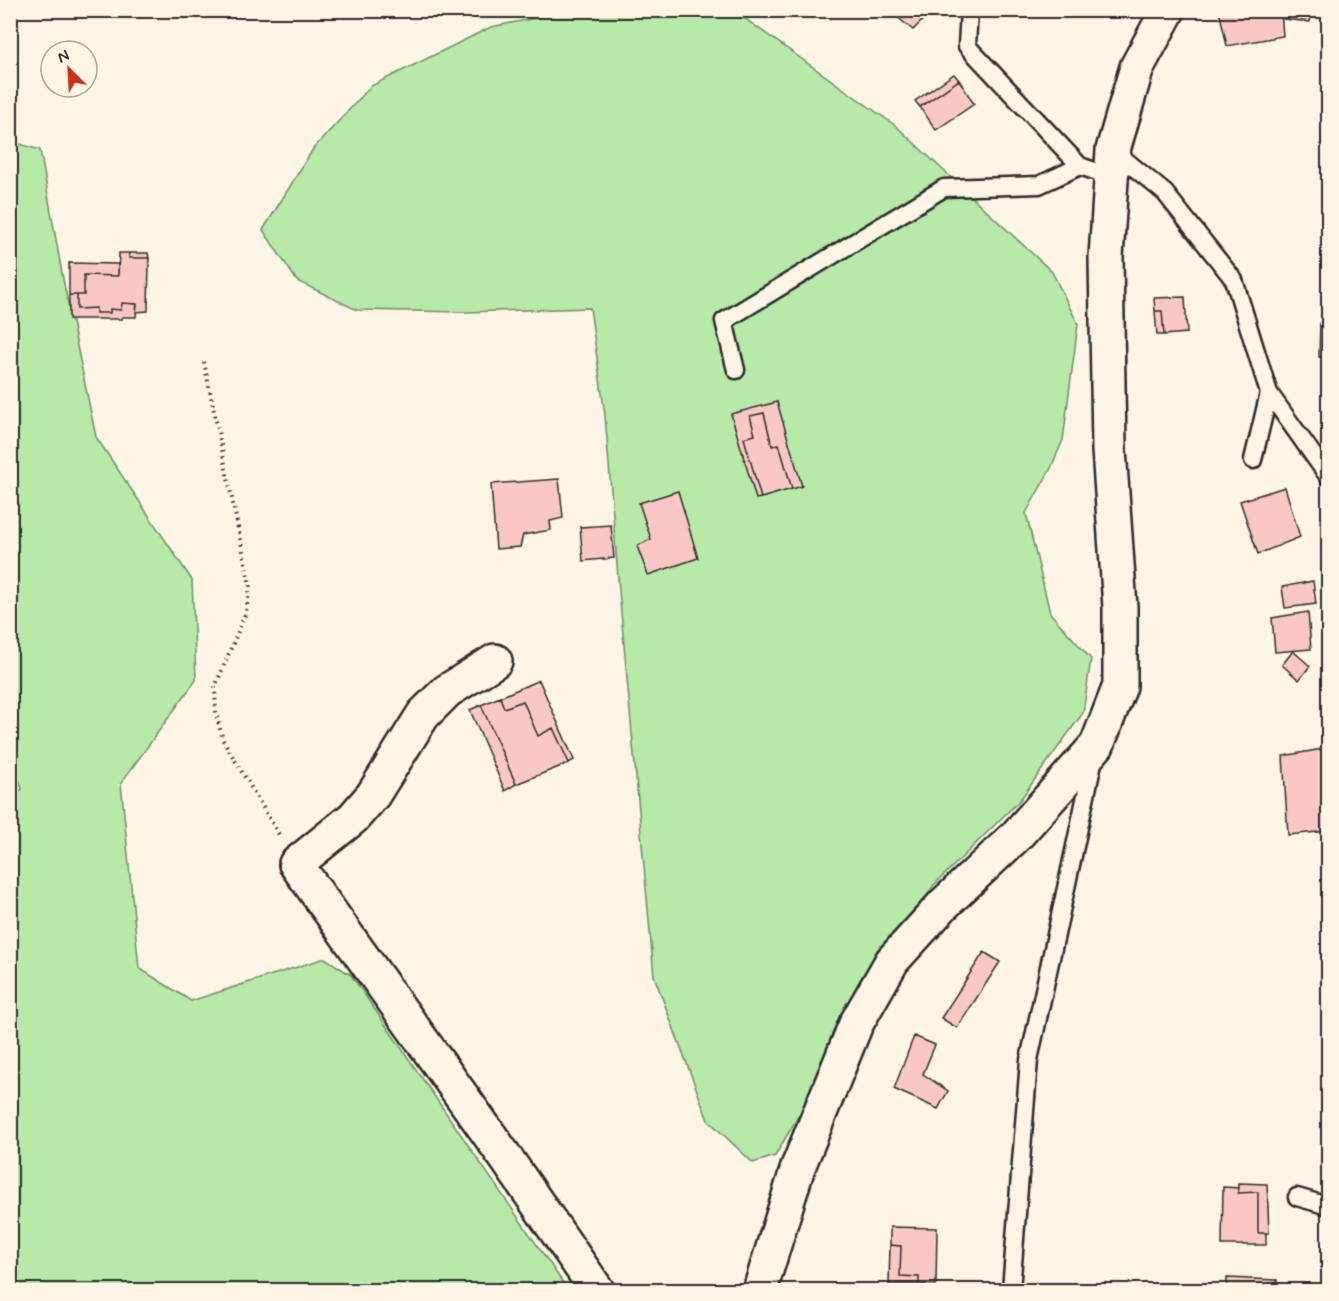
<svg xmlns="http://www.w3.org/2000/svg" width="1339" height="1301" viewBox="0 0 1339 1301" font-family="Mynerve,sans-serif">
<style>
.green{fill:#b7e9a9;stroke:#718a6a;stroke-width:1.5}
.building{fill:#f9c8c5;stroke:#2b2b2b;stroke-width:1.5}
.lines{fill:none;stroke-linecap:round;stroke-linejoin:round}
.lane-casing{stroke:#2b2b2b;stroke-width:21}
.street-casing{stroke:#2b2b2b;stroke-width:38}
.path{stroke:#2b2b2b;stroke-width:4;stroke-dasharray:1.5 4.5;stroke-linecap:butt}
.lane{stroke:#fcf5e5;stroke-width:16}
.street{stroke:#fcf5e5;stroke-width:33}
</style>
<rect width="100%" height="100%" fill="#fcf5e5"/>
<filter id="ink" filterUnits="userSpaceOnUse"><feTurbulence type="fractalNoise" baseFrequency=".0167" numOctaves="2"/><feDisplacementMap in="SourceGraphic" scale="12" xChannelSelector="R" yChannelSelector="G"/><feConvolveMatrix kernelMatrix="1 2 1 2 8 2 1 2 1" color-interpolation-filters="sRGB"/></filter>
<g filter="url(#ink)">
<path class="green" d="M570,11H698L744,18L896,126L1052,272L1078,324L1063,440L1050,470L1026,513L1050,613L1091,659L1083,713L1020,800L933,886L775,1156L753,1163L708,1120L654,976L619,590L605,415L590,308L466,312L357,310L297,281L263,230L313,149L371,86L491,27Z
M10,141L40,150L63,279L96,437L192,580L196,680L121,783L139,968L191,1001L325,958L351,975L568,1290H11L10,800L22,789L10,752Z"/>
<path class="building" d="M901,10H910L922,21L913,30L896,16Z
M1219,10H1281L1283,36L1227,46Z
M1285,10H1312L1310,22L1284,19Z
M954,74L959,80L920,107L915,101Z
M959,80L974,104L936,130L920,107Z
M119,253H129V258H149L148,311L136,312L137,304L122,303L121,310L110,309V313H96V308L77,309V295H84V275L118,276Z
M129,253H148L149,258H129Z
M69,263L118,264V276L84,275V295H69Z
M69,295H77V309L96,308V313H110V309L121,310L122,303L137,304L136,317H122V319H69Z
M1185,297L1187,333L1164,335L1162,311H1155L1154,298Z
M1155,311H1162L1164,335H1157Z
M1320,322H1328V357H1319Z
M777,402L802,486L792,489L779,444L772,446L764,413L750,416L755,435L744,438L761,498L756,499L731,414Z
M764,413L772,446L779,444L792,489L761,498L744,438L755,435L750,416Z
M559,479L563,518L550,521L551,530L523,535L520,547L496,549L491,484Z
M1285,487L1300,537L1258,554L1240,501Z
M678,491L698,558L648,575L637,546L651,539L639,503Z
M611,525L614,558L583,561L580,527Z
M1313,581L1316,604L1285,608L1282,587Z
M1308,612L1311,649L1275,652L1272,618Z
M1293,651L1310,666L1299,680L1282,665Z
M539,680L574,760L569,763L553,728L538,736L523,701L504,708L500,697Z
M500,697L504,708L523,701L538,736L553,728L569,763L516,784L481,705Z
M481,705L516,784L505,791L470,710Z
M1328,748V831L1288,835L1283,756Z
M984,952L1000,962L957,1028L941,1018Z
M914,1036L935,1045L923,1074L948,1091L938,1109L894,1089Z
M1238,1183L1267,1184L1269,1233H1258V1192L1238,1193Z
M1223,1187L1239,1188L1238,1193L1258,1192V1233H1266V1245H1222Z
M890,1227L937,1228L936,1285L919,1284V1277L900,1276L901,1246L890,1245Z
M890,1245L901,1246L900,1276L919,1277V1284H889Z
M1227,1278L1277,1280V1290H1227Z"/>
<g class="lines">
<g class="lane-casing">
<path id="lane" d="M969,10L967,46L1080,166L1112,177
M1113,150L1165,193L1234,280L1269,393L1253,460
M736,370L724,321L944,188L1039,185L1080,166
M1269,393L1328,476
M1297,1197L1328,1206
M1011,1290L1029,1060L1094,758"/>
</g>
<g class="street-casing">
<path id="street" d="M495,661L447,691L423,715L373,795L353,818L296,864L506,1158L597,1290
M760,1290L798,1167L856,1024L892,961L943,905L1016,836L1097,745L1120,686V607L1109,450L1106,257L1113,150L1137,67L1168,10"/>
</g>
<path class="path" d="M204,362L250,586L246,612L215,687L216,714L223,740L281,838"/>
<use href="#lane" class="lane"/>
<use href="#street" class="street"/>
</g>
</g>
<rect width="1339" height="1301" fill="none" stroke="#fcf5e5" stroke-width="36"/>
<rect x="18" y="18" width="1303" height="1265" fill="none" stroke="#2b2b2b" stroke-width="2" filter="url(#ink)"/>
<g transform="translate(69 69) rotate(336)"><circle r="28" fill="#fcf5e5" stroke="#a8a49b" stroke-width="1.5"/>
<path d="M0-4.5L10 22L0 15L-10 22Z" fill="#c8321e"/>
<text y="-9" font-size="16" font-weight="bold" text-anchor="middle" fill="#2b2b2b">N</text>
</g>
</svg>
